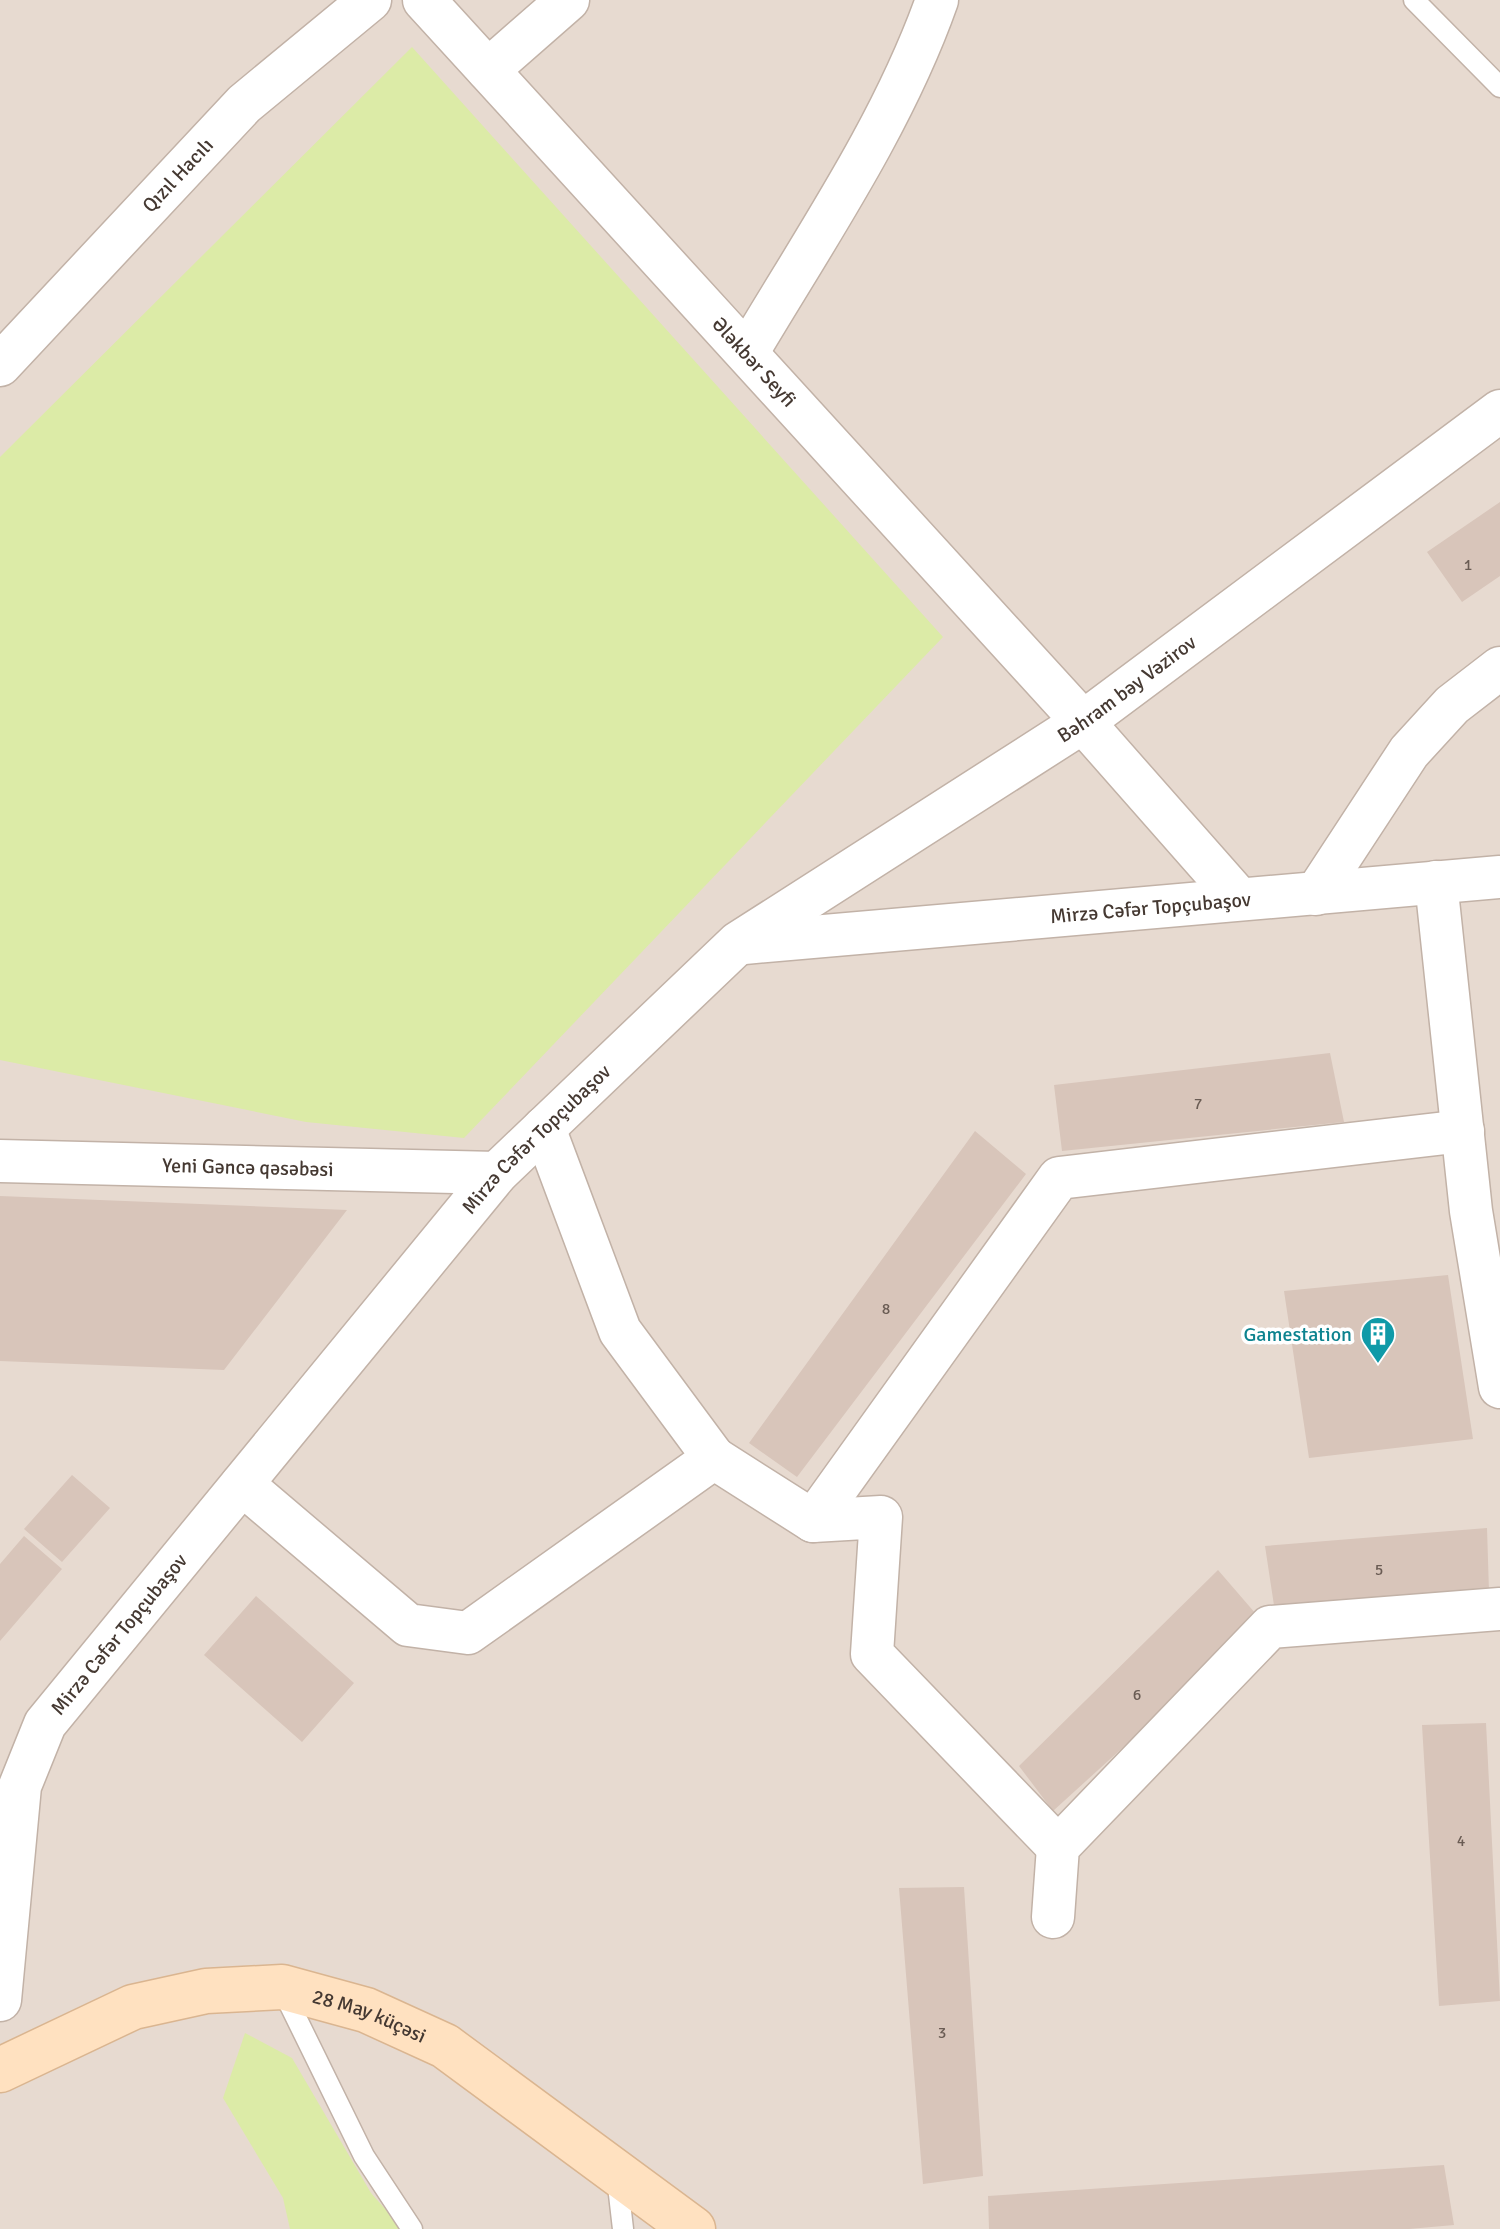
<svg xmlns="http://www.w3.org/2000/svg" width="1500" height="2229" viewBox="0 0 1500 2229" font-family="Signika,sans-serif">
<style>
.residential{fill:#e7dad0}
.green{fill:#dceba7}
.building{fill:#d8c5ba}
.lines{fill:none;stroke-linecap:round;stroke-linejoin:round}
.service-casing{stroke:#c2b2a7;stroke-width:23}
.minor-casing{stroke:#c2b2a7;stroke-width:45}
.secondary-casing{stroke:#dab590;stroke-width:47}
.service{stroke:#fff;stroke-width:20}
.minor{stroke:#fff;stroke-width:42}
.secondary{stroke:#ffe1c0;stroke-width:44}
.labels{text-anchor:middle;stroke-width:7;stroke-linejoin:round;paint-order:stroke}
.number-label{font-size:16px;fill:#6a5c54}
.street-label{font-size:20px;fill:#453932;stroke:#fff}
.culture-label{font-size:20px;fill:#0d838f;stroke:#fff;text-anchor:end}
</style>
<rect width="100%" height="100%" fill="#f3eae2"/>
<path class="residential" d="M0,0H1500V2229H0Z"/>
<path class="green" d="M412,47L943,637L464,1138L306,1122L0,1060V457Z
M245,2033L292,2058L371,2193L403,2229H290L283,2198L223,2098Z"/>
<path class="building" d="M1500,502V576L1462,602L1427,552Z
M1330,1053L1344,1122L1062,1151L1054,1085Z
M975,1131L1026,1174L797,1477L749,1443Z
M0,1196L347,1210L224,1370L0,1361Z
M1448,1275L1473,1439L1309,1458L1284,1291Z
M72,1475L110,1508L62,1562L24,1529Z
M1487,1528L1489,1592L1275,1612L1265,1546Z
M24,1536L62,1569L0,1641V1564Z
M1218,1570L1262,1621L1053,1811L1019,1766Z
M256,1596L354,1683L302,1742L204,1655Z
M1486,1723L1500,2001L1439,2006L1422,1725Z
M964,1887L983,2176L923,2184L899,1888Z
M1444,2165L1454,2225L1409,2229H989L988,2196Z"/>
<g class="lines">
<g class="service-casing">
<path id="service" d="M1414,0L1500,87
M283,1991L364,2156L412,2229
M617,2177L623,2229"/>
</g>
<g class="minor-casing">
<g id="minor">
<path id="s1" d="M424,0L1083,722L1239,899"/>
<path d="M488,70L568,0"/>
<path d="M747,353C814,240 893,125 937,0"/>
<path id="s2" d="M0,365L244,104L370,0"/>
<path d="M1436,882L1471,1211L1500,1387"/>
<path d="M1316,894L1409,752L1452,705L1500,668"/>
<path id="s3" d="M744,943L1500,877"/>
<path id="s4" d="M0,1161L497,1173"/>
<path d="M714,1458L813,1521L1059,1178L1463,1131"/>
<path d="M242,1484L408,1625L468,1633L714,1458L620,1331L544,1128"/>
<path d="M813,1521L881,1517L872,1654L1058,1847"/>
<path d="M1053,1917L1058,1847L1270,1627L1500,1609"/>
<path id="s5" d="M0,2000L20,1786L45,1724L497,1173L738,943L1083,722L1500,411"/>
</g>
</g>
<g class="secondary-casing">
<g id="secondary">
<path id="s6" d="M0,2070L133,2007L206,1991L282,1987L366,2010L445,2046L693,2229"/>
</g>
</g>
<use href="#service" class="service"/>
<use href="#minor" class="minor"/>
<use href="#secondary" class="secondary"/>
</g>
<defs>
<g id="building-pin" transform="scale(1.8)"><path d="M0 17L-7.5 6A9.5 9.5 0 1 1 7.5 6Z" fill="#0f9aa8" stroke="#fff"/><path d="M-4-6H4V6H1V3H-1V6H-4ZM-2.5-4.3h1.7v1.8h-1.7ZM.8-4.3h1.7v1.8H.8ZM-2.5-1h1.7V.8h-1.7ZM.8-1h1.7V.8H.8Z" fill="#fff"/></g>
</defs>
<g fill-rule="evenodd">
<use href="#building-pin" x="1378" y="1334"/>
</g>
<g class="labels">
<g class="number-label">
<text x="1468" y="570">1</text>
<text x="1198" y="1109">7</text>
<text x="886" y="1314">8</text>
<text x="1379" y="1575">5</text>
<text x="1137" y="1700">6</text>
<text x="1461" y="1846">4</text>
<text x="942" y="2038">3</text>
</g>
<g class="street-label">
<text dy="7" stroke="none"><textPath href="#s2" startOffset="260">Qızıl Hacılı</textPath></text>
<text dy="7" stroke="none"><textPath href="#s1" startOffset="490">Ələkbər Seyfi</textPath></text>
<text dy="7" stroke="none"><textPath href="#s5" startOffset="1792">Bəhram bəy Vəzirov</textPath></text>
<text dy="7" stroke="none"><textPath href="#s3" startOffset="408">Mirzə Cəfər Topçubaşov</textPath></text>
<text dy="7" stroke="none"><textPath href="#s5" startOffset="1046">Mirzə Cəfər Topçubaşov</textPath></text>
<text dy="7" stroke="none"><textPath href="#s4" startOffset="248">Yeni Gəncə qəsəbəsi</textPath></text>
<text dy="7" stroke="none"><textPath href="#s5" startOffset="398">Mirzə Cəfər Topçubaşov</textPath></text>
<text dy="7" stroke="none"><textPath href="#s6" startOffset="390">28 May küçəsi</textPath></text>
</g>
<g class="culture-label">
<text x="1352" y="1341">Gamestation</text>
</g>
</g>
</svg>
